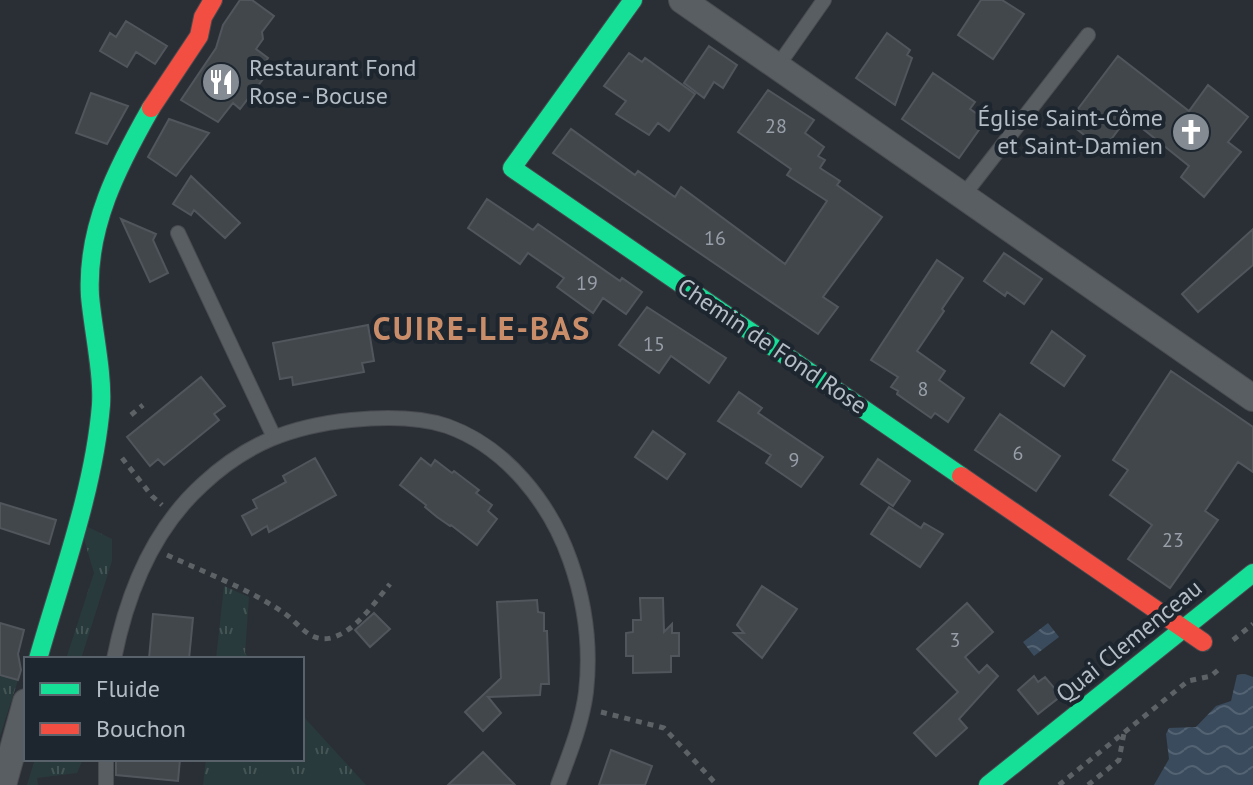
<svg xmlns="http://www.w3.org/2000/svg" width="1253" height="785" viewBox="0 0 1253 785" font-family="'PT Sans',sans-serif">
<style>
.grass{fill:url(#grass-tufts)}
.water{fill:url(#water-waves)}
.building{fill:#42474c;stroke:#51565d;stroke-width:2}
.lines{fill:none;stroke-linecap:round;stroke-linejoin:round}
.lane-casing{stroke:#484b50;stroke-width:16}
.street-casing{stroke:#484b50;stroke-width:28}
.fast-casing{stroke:#484b50;stroke-width:20}
.jam-casing{stroke:#484b50;stroke-width:20}
.path{stroke:#5d6267;stroke-width:5;stroke-dasharray:6 6;stroke-linecap:butt}
.lane{stroke:#595e63;stroke-width:14}
.street{stroke:#595e63;stroke-width:26}
.fast{stroke:#16e098;stroke-width:18}
.jam{stroke:#f24e42;stroke-width:18}
.labels{text-anchor:middle;stroke-width:8;stroke-linejoin:round;paint-order:stroke}
.number-label{font-size:20px;fill:#989fa8}
.poi-label{font-size:24px;fill:#b4bcc6;stroke:#1d262f;text-anchor:start}
.street-label{font-size:24px;fill:#b4bcc6;stroke:#1d262f}
.district-label{font-size:32px;font-weight:bold;letter-spacing:2px;fill:#ca8d6a;stroke:#1d262f}
</style>
<defs>
<pattern id="grass-tufts" width="24" height="20" patternUnits="userSpaceOnUse" patternTransform="scale(2)"><rect width="24" height="20" fill="#283a3b"/><path d="M3 7l-1-3M5 7V3M7 7l1-3M15 17l-1-3M17 17v-4M19 17l1-3" fill="none" stroke="#455556"/></pattern>
<pattern id="water-waves" width="16" height="10" patternUnits="userSpaceOnUse" patternTransform="scale(2)"><rect width="16" height="10" fill="#3a4b5d"/><path d="M0 5q4-4 8 0t8 0" fill="none" stroke="#546373"/></pattern>
</defs>
<rect width="100%" height="100%" fill="#2a2f35"/>
<path class="grass" d="M88,527L112,539V561L81,659H66L94,573L84,539Z
M224,586L249,597L245,653L250,659H216Z
M0,675L18,680L0,736Z
M302,715L366,785H203L206,759H302Z
M35,759H83L77,773L37,778L38,785H27Z"/>
<path class="water" d="M1048,623L1059,637L1034,656L1023,642Z
M1245,674L1253,677V785H1154L1169,759L1166,734L1169,728L1196,727L1216,706L1231,701L1237,675Z"/>
<path class="building" d="M240,0H252L274,16L262,32L263,39L256,49L268,58L263,65L270,70L240,109L233,103L218,122L181,100L216,48L223,25Z
M981,0H1002L1024,14L993,59L958,35Z
M126,21L167,46L155,64L136,52L127,67L100,51L110,33L116,37Z
M887,33L910,50L907,55L912,58L895,105L856,78Z
M709,46L737,65L723,88L714,82L704,98L684,83Z
M629,53L642,62L645,58L695,94L669,131L658,123L649,135L616,114L626,101L604,86Z
M1118,56L1189,111L1208,85L1248,117L1228,142L1241,152L1204,197L1181,177L1189,166L1128,117L1103,150L1068,122Z
M933,73L975,102L970,109L986,120L959,158L902,119Z
M768,90L814,120L805,133L824,147L818,156L825,160L820,168L840,181L837,185L882,217L823,297L838,307L818,334L553,153L571,129L635,175L638,171L675,197L681,187L785,264L827,201L787,175L791,169L738,132Z
M91,93L128,106L107,144L76,133Z
M169,119L209,133L176,176L148,157Z
M191,176L240,223L225,238L194,210L191,215L173,204Z
M487,199L533,230L538,224L620,281L622,278L642,292L626,314L603,298L593,313L557,287L564,278L528,253L520,264L468,228Z
M121,219L156,234L153,240L168,273L150,282Z
M1253,229V265L1198,312L1182,294Z
M1004,253L1042,279L1024,304L1007,292L1005,296L984,281Z
M937,260L963,278L942,309L944,311L917,351L945,371L939,380L964,398L948,422L935,413L931,418L897,394L898,391L891,387L898,377L871,360Z
M647,307L726,358L709,383L671,356L659,373L619,345Z
M368,325L374,361L362,363L364,372L293,385L292,377L280,379L273,343Z
M1052,331L1085,356L1064,386L1031,363Z
M1171,371L1253,427V472L1238,462L1205,511L1218,520L1170,588L1128,559L1152,525L1110,495L1128,470L1113,460Z
M201,377L225,406L214,414L219,420L164,465L158,459L150,466L127,437Z
M739,392L762,408L758,413L823,457L801,487L766,463L771,455L718,421Z
M1000,414L1060,456L1036,491L975,450Z
M653,431L685,454L667,479L635,457Z
M315,458L336,495L269,532L267,526L252,535L242,516L257,508L253,500L286,482L283,476Z
M421,458L431,466L435,460L452,473L454,471L479,490L476,493L492,505L488,511L497,519L477,545L451,525L450,526L437,517L425,507L426,505L400,485Z
M878,459L910,481L893,506L861,484Z
M0,503L56,520L49,544L0,528Z
M889,507L921,528L924,523L943,534L920,567L871,534Z
M762,586L797,609L762,658L734,633H744L737,625Z
M640,598H663L664,632L672,624V633H679V656H671V672L633,673V656H626V633L633,632V620H641Z
M537,600L538,612L544,613V631H547L549,684H541L540,695L488,697L501,713L483,731L465,712L501,678L497,602Z
M967,603L993,632L965,657L979,673L987,665L998,676L959,719L967,728L936,756L914,733L958,692L917,649Z
M374,613L390,629L370,647L355,630Z
M153,614L193,618L189,659H149Z
M0,623L24,630L18,654L21,670L18,680L0,675Z
M1034,676L1038,682L1045,677L1061,696L1038,714L1018,690Z
M611,750L652,766L645,785H599Z
M483,752L515,785H448Z
M116,759H180L178,781L116,775Z"/>
<g class="lines">
<g class="lane-casing">
<path id="lane" d="M777,67L824,0
M963,196L1088,35
M178,233L274,437
M114,659C127,593 152,530 203,484C247,443 292,426 351,420C382,417 417,416 447,426C506,447 550,503 570,560C585,602 591,648 586,692C582,724 569,755 558,785
M106,759V785"/>
</g>
<g class="street-casing">
<path id="street" d="M682,0L1253,398
M3,785L26,702"/>
</g>
<g class="fast-casing">
<path id="fast" d="M633,0L512,168L961,476
M38,659C61,578 94,490 101,405C103,373 93,330 90,296C86,227 118,166 151,108
M988,785L1253,573"/>
</g>
<g class="jam-casing">
<path id="jam" d="M151,108L199,36L203,17L213,0
M961,476L1203,642"/>
</g>
<path class="path" d="M131,415L143,405
M122,458L152,496L162,505
M167,555C206,573 249,589 284,613C299,623 309,643 331,638C356,631 374,603 390,584
M1233,640L1253,624
M601,712L664,728L717,785
M1059,785L1188,681L1211,676L1218,670
M1088,785L1119,760L1124,733"/>
<use href="#lane" class="lane"/>
<use href="#street" class="street"/>
<use href="#fast" class="fast"/>
<use href="#jam" class="jam"/>
</g>
<defs>
<g id="restaurant-disc" transform="scale(2)"><circle r="9.5" fill="#848b93" stroke="#1d262f"/><path d="M-5-6h1v4h1v-4h1v4h1v-4h1v5L-1.5 .5V6h-2V.5L-5-1ZM5-6V6H3V1.5H1.5Q1.5-4 5-6Z" fill="#fff"/></g>
<g id="church-disc" transform="scale(2)"><circle r="9.5" fill="#848b93" stroke="#1d262f"/><path d="M-1.2-6h2.4v3.5h3.3v2.4h-3.3V6h-2.4V-.1h-3.3v-2.4h3.3Z" fill="#fff"/></g>
</defs>
<g fill-rule="evenodd">
<use href="#restaurant-disc" x="221" y="82"/>
<use href="#church-disc" x="1191" y="132"/>
</g>
<g class="labels">
<g class="number-label">
<text x="776" y="133">28</text>
<text x="715" y="245">16</text>
<text x="587" y="290">19</text>
<text x="654" y="351">15</text>
<text x="923" y="396">8</text>
<text x="1018" y="460">6</text>
<text x="794" y="467">9</text>
<text x="1173" y="547">23</text>
<text x="955" y="647">3</text>
</g>
<g class="poi-label">
<text x="249" y="76">Restaurant Fond<tspan x="249" dy="28">Rose - Bocuse</tspan></text>
<text x="1163" y="126" text-anchor="end">Église Saint-Côme<tspan x="1163" dy="28">et Saint-Damien</tspan></text>
</g>
<g class="street-label">
<text transform="translate(772 346) rotate(34)" y="8">Chemin de Fond Rose</text>
<text transform="translate(1129 641) rotate(-39)" y="8">Quai Clemenceau</text>
</g>
<g class="district-label">
<text x="482" y="340">CUIRE-LE-BAS</text>
</g>
</g>
<rect x="24" y="657" width="280" height="104" fill="#1d262f" stroke="#59626b" stroke-width="2"/>
<rect x="40" y="683" width="40" height="12" fill="#16e098" stroke="#59626b" stroke-width="2"/>
<text x="96" y="697" font-size="24" fill="#b4bcc6">Fluide</text>
<rect x="40" y="723" width="40" height="12" fill="#f24e42" stroke="#59626b" stroke-width="2"/>
<text x="96" y="737" font-size="24" fill="#b4bcc6">Bouchon</text>
</svg>
